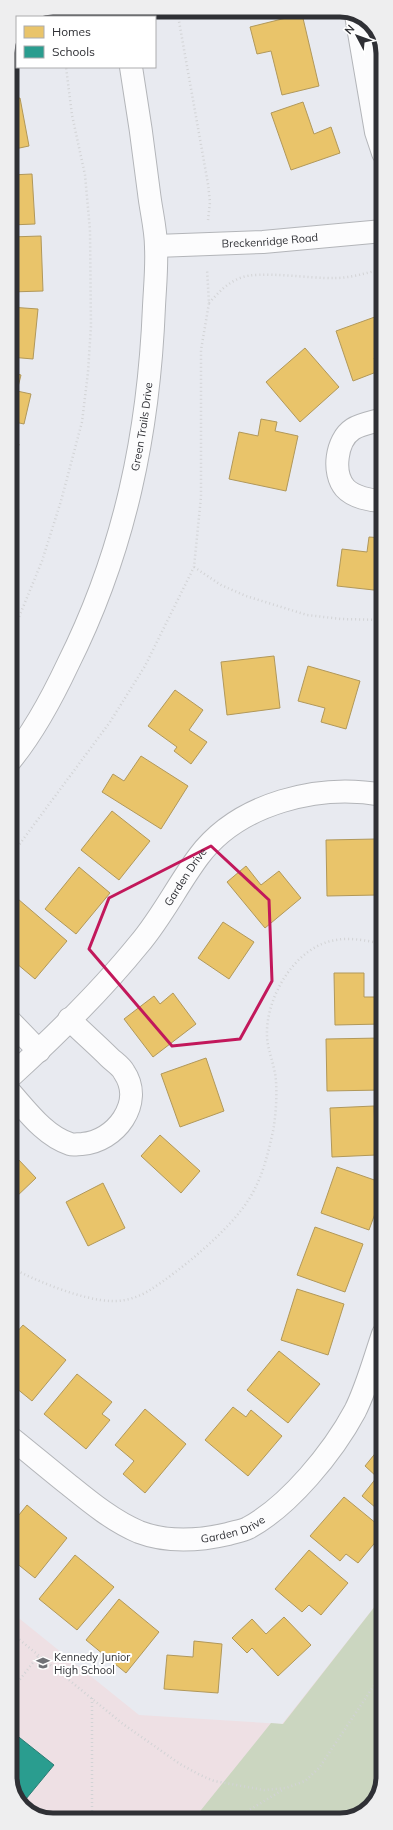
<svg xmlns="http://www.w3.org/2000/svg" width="393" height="1830" viewBox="0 0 393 1830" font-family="Mulish,sans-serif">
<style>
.education{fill:#eee0e4}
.green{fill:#cbd6c0}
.homes{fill:#e9c46a;stroke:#b1985a}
.schools{fill:#2a9d8f;stroke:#2c7c74}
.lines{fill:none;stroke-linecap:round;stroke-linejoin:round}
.street-casing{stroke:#b3b5b9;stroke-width:24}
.path{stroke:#d2d3d5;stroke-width:2.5;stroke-dasharray:1 3;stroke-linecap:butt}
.street{stroke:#fcfcfd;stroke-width:22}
.marked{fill:none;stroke:#c2185b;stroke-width:3;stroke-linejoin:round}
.labels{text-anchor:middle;stroke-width:4;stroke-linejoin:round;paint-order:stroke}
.street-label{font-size:11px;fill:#2f3035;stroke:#fff}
.poi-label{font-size:11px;fill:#2f3035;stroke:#fff;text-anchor:start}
.rim{fill:none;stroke:#2f3035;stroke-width:5}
</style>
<rect width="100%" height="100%" fill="#e8eaf0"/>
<path class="education" d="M383,1596V1777L372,1806L346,1820H48L23,1808L10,1783V1611L139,1715L282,1724Z"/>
<path class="green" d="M383,1596V1777L372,1806L346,1820H193L271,1723L283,1724Z"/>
<path class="homes" d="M302,14L319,86L282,95L271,51L257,54L250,27Z
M17,36V55L10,58V53Z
M20,98L29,146L10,150V100Z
M303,102L314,134L331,127L340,153L291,170L271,113Z
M32,174L35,224L10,225V175Z
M41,236L43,291L10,292V237Z
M10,307L38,309L33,359L10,357Z
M383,314V355L374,358L379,371L353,381L336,331Z
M305,348L339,387L300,422L266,382Z
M10,372L21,375L17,391L31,394L24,424L10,421Z
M261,419L277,422L275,431L298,436L286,491L229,479L239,432L258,436Z
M10,441L19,444L13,469L10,468Z
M369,537L383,538V591L337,586L342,549L367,552Z
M274,656L280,708L227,715L221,662Z
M308,666L360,681L346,729L321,722L325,708L298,701Z
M175,690L203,710L189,730L207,742L191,764L174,751L177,747L148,726Z
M141,756L188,786L161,829L102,792L113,774L124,781Z
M112,811L150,841L119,880L81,850Z
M376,839L377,895L327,896L326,840Z
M246,866L261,885L279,871L301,898L265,928L227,882Z
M79,867L110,893L76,934L45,909Z
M18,899L67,941L35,979L10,958V909Z
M223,922L254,942L229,979L198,958Z
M334,973H364V997H381L382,1024L335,1025Z
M173,993L196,1024L153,1057L124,1019L154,996L160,1004Z
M381,1038L382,1090L327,1091L326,1039Z
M206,1058L224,1111L180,1127L161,1074Z
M374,1106L376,1155L332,1157L330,1108Z
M160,1135L200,1171L181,1193L141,1156Z
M18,1159L36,1178L15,1198L10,1193V1166Z
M337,1167L383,1183V1192L369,1230L321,1213Z
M103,1183L125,1228L88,1246L66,1202Z
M315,1227L363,1244L345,1292L297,1275Z
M297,1289L344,1304L328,1355L281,1340Z
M23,1325L66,1360L32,1401L10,1383V1340Z
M279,1351L320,1384L288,1423L247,1390Z
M77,1374L112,1402L102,1414L110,1420L86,1449L44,1414Z
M233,1407L246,1417L251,1410L282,1436L248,1476L205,1440Z
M145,1409L186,1444L145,1493L123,1474L134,1461L115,1445Z
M382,1445H383V1514L362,1496L377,1477L365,1466Z
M344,1497L383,1529V1533L358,1563L346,1554L340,1561L310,1536Z
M27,1505L67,1538L35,1578L10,1558L12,1541L10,1526Z
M309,1550L348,1583L321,1615L309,1605L302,1612L275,1589Z
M75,1555L114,1587L77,1630L39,1599Z
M119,1599L159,1632L126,1673L86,1640Z
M284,1617L311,1645L278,1676L252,1648L247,1653L232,1638L252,1619L266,1634Z
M194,1641L222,1644L218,1693L164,1689L167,1655L193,1657Z"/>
<path class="schools" d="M10,1730L54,1765L21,1805L10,1783Z"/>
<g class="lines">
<g class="street-casing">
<g id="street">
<path d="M121,10L122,17"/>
<path d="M356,15L376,132L383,153"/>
<path id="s1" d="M156,246L263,242L383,231"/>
<path d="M383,419C374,422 361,424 353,429C336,440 332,473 345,488C353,497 371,501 383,501"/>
<path id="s2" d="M10,761C34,732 52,698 68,664C125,550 149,432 154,306C155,286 157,267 156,247C156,229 151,211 149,193C144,151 138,109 131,67"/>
<path d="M10,1021L39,1051"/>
<path id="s3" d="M10,1077C55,1036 101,991 139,944C162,917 178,884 199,856C239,803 319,783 383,795"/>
<path d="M10,1092C27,1111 45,1136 70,1144C73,1145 78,1144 82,1144C115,1142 145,1103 124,1072C121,1066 114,1062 109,1057C96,1044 82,1032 69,1019"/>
<path id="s4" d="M10,1437C30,1453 49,1469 69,1485C90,1502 113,1521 139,1532C168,1543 198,1541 228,1534C234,1532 242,1531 248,1528C289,1506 333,1452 355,1411C367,1387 374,1360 383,1334"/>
</g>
</g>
<path class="path" d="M58,10L59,17
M177,10L208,184L210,202L208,220
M209,303C218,293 227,283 240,278C258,270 312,279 335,278C351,278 366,273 383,269
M194,567L221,585L246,596L307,615L341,619L383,620
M10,639L42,561L61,501L82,422L88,372L91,326L90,230L85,175L72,115L66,67
M10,857L110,722L145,666L194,567L201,497V350L209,303L207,269
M10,1267C36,1281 82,1300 111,1301C124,1302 139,1297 150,1290C181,1270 230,1230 249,1199C262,1179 268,1154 273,1131C276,1115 277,1096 276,1081C275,1066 268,1052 267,1037C265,998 295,946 336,940C351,937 368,941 383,944
M10,1632L123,1724L180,1764L200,1775L214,1781L264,1790L286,1788L305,1781L319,1768L383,1672
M10,1692L39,1655
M92,1698V1820
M233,1820L284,1789"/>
<use href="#street" class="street"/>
</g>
<path class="marked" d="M211,846L269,900L272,981L240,1039L172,1046L89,949L109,898Z"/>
<defs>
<g id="school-bare" transform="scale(1.08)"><path d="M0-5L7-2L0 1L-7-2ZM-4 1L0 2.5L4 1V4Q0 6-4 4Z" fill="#707176" stroke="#fff" stroke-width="2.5" paint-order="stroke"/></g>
</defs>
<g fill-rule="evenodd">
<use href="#school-bare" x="43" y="1663"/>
</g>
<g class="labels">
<g class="street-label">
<text dy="4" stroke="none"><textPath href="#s1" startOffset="114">Breckenridge Road</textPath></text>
<text dy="4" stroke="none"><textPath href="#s2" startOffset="363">Green Trails Drive</textPath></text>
<text dy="4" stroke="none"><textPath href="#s3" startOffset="267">Garden Drive</textPath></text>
<text dy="4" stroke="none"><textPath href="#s4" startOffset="257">Garden Drive</textPath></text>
</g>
<g class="poi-label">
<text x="54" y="1661">Kennedy Junior<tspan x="54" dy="13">High School</tspan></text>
</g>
</g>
<path d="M0 0H393V1830H0ZM53 17H340A36 36 0 0 1 376 53V1777A36 36 0 0 1 340 1813H53A36 36 0 0 1 17 1777V53A36 36 0 0 1 53 17Z" fill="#eeeeef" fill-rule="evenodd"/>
<path class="rim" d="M53 17H340A36 36 0 0 1 376 53V1777A36 36 0 0 1 340 1813H53A36 36 0 0 1 17 1777V53A36 36 0 0 1 53 17Z"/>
<rect x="16" y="16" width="140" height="52" fill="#ffffff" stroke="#acacae"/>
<rect x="24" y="26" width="20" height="12" fill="#e9c46a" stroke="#acacae"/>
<text x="52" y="36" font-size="12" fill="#2f3035">Homes</text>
<rect x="24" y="46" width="20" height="12" fill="#2a9d8f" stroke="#acacae"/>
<text x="52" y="56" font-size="12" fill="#2f3035">Schools</text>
<g transform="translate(357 36) rotate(311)" stroke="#ffffff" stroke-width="3" paint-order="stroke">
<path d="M0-3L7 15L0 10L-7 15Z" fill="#2f3035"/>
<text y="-6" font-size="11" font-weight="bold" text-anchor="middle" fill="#2f3035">N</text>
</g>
</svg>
